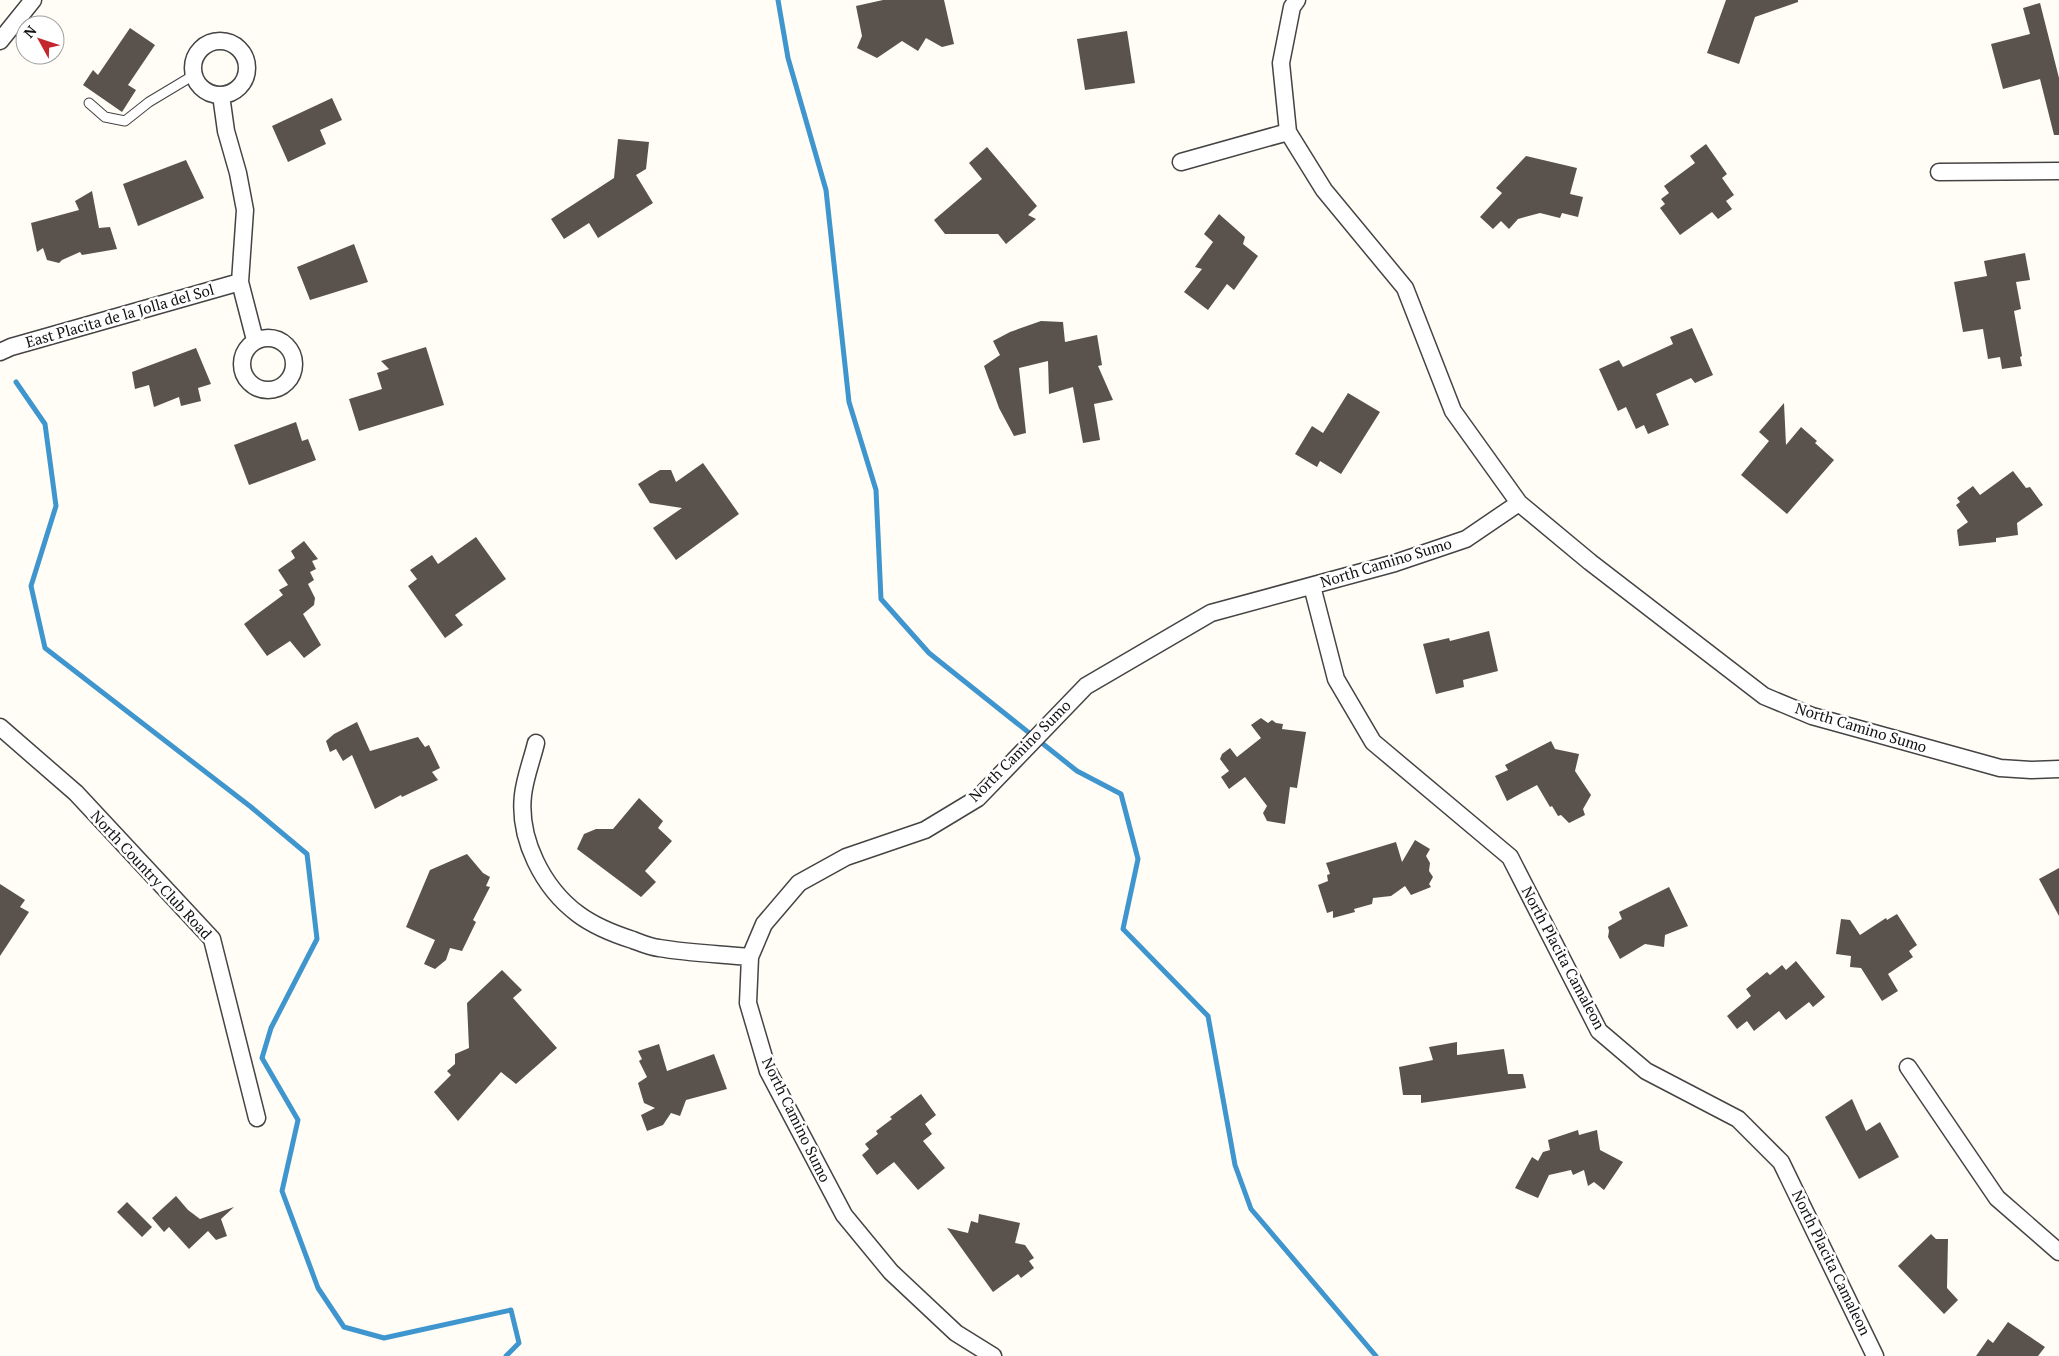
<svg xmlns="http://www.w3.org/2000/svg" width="2059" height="1356" viewBox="0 0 2059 1356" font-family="'PT Serif',serif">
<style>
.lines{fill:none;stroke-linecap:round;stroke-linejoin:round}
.stream{stroke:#3f96cf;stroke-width:5}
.building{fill:#5a524d}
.lane-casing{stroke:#444;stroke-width:11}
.street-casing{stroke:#444;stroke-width:19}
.lane{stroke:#fff;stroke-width:9}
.street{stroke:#fff;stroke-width:16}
.labels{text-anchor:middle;stroke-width:5;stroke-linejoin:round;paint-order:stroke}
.street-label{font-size:15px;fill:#111;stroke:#fff}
</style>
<rect width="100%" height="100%" fill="#fffdf5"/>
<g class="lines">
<path class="stream" d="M778,0L788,58L826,190L849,402L876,490L881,599L929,653L1077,771L1121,794L1138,859L1123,929L1208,1016L1235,1165L1251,1209L1376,1356
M16,382L45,424L56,506L31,586L45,648L251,807L307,854L317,939L271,1028L262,1058L298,1120L282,1191L318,1288L344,1327L384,1338L511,1310L519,1343L506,1356"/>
</g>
<path class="building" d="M883,0H944L954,44L942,47L926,38L918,51L902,41L877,58L857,48L862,36L856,6Z
M1726,0H1798V2L1755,17L1739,64L1707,53Z
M2040,3L2059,78V135H2054L2040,79L2003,89L1991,44L2030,34L2023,8Z
M130,28L155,45L128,85L136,90L122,112L83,85L93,70L98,75Z
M1127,31L1135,83L1085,90L1077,39Z
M332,98L342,120L320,130L326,144L288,162L272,126Z
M618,139L649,142L646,169L636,175L653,203L598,238L589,223L564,239L551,219L614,178Z
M1706,144L1727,174L1722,178L1734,195L1726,201L1732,209L1718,219L1712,212L1680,235L1660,208L1665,204L1661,199L1669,193L1664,186L1695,163L1690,156Z
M987,147L1037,206L1028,215L1036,219L1006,244L998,234H945L934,220L982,179L969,163Z
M1526,156L1577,168L1570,194L1583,197L1578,217L1562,213L1560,218L1540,213L1518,219L1509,229L1501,221L1493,229L1480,217L1502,193L1496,188Z
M186,160L204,198L138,226L123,184Z
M92,191L99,228L110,227L117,249L82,255L80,252L62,260L59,263L47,260L43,248L37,252L31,223L79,210L75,201Z
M1219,214L1245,237L1243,244L1258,256L1234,290L1227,284L1208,310L1184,292L1202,269L1195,267L1213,242L1204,234Z
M354,244L368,282L310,300L297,267Z
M2025,253L2030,280L2016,282L2021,309L2014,311L2022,356L2020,357L2022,366L2002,369L2000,357L1988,359L1983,329L1963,332L1954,282L1987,276L1984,261Z
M1041,321L1063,322L1065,342L1097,335L1102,365L1098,366L1113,400L1094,404L1100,440L1083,443L1073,387L1049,394L1048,361L1019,368L1026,433L1014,436L999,408L984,366L1000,355L993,341L1010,332Z
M1692,328L1713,375L1695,383L1691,378L1656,394L1669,425L1648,434L1644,425L1636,429L1626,407L1618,411L1599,369L1619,360L1623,367L1673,344L1670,337Z
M426,347L444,405L359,431L349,399L382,389L377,373L389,369L381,361Z
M196,348L211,384L198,388L201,401L181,406L179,397L154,407L149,385L135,389L132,372Z
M1348,393L1380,412L1341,474L1320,461L1317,467L1295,454L1312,426L1323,433Z
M1784,403L1786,445L1801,427L1817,441L1815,443L1834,460L1787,514L1741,475L1769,441L1759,432Z
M296,422L302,441L308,439L316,460L249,485L234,445Z
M703,463L739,514L676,560L653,528L682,508L650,503L638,484L660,470H671L676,482Z
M2013,471L2026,488L2030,487L2043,505L2017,523L2018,535L1996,538V542L1959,546L1957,530L1968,522L1956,505L1960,502L1957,498L1973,486L1980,495Z
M476,537L506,579L455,615L463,625L445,638L408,586L417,579L410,570L432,555L438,564Z
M304,541L318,559L312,561L316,569L310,572L314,580L308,584L315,598L314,605L303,614L321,645L304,658L290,641L267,656L244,624L283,595L279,590L288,585L278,570L295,558L291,551Z
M1489,631L1498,671L1463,680L1464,687L1436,694L1423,644L1449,638L1450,641Z
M1261,718L1268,723L1272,720L1276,723L1283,724L1282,729L1306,732L1297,788L1290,787L1285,824L1267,821L1263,813L1267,806L1245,777L1229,789L1221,777L1229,771L1220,759L1222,754L1230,748L1237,757L1261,738L1251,725Z
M357,722L370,751L418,737L425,747L429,745L440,768L432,772L438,780L402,797L401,795L375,809L352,755L343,761L336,749L330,752L326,741L334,734Z
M1551,741L1555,749L1579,754L1575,771L1591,795L1583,809L1585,815L1569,823L1561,815L1558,816L1552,806L1550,807L1537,785L1507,801L1495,776L1508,770L1505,765Z
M639,798L663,821L658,828L672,841L645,871L656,882L641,897L577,849L584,834L596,829H613Z
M1415,840L1430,849L1426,856L1430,863L1429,871L1433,877L1429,884L1431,887L1411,895L1405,886L1391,896L1373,898L1372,904L1354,909L1355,912L1333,918V911L1327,913L1318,885L1328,881L1327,875L1330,874L1326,863L1396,842L1402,862Z
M467,854L483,873L490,877L486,886L490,887L473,920L476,922L462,951L450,948L446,960L435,969L424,964L435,940L406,927L430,870Z
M2059,868V916L2039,879Z
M0,884L25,900L20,907L29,912L0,956Z
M1669,887L1688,926L1665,935L1664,947L1645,944L1620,959L1608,937L1609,931L1608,927L1622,919L1619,912Z
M1897,914L1917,945L1909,951L1913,957L1888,974L1898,991L1882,1001L1861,968L1850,967L1851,956L1836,954L1841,919L1850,920L1860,935L1886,918L1887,920Z
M1796,961L1825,997L1813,1007L1809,1002L1786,1020L1779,1011L1754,1031L1747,1021L1737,1029L1727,1016L1751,996L1746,989L1767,972L1770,975L1782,965L1786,970Z
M502,970L522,990L513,998L557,1048L516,1084L501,1072L458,1121L434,1092L451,1075L447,1071L455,1064V1054L469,1048L467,1003Z
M1457,1042V1055L1504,1049L1508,1074H1523L1526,1088L1421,1103V1095H1403L1399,1067L1433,1060L1429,1047Z
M659,1044L667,1071L714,1054L727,1089L686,1100L680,1116L671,1113L663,1125L647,1131L641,1115L655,1108L644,1103L638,1083L647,1077L639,1061L642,1059L638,1051Z
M921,1094L936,1115L925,1124L932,1134L923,1141L945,1168L918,1190L894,1162L877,1175L862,1155L869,1149L865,1144L878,1134L876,1131L892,1119L890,1117Z
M1852,1099L1866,1131L1880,1122L1899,1157L1859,1179L1825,1117Z
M1578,1130L1579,1135L1597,1130L1600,1150L1623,1162L1604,1190L1594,1182L1588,1186L1584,1170L1573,1175L1571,1170L1549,1175L1538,1198L1515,1188L1532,1157L1538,1161L1543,1152L1550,1150L1548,1140Z
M176,1196L188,1210L200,1219L234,1207L221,1219L227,1236L216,1240L208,1231L189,1249L169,1227L164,1232L152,1218Z
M127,1202L152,1227L142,1237L117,1212Z
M979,1214L1020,1223L1015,1243L1025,1245L1034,1258L1029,1261L1034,1268L1021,1278L1018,1274L993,1292L947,1228L968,1233L971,1221L978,1223Z
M1931,1234L1936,1239H1948L1947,1288L1958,1300L1944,1314L1898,1266Z
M2008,1322L2045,1347L2038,1356H1976L1988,1339L1993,1343Z"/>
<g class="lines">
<g class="lane-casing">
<path id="lane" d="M89,103L105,117L125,121L149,102L194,75"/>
</g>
<g class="street-casing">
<path id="street" d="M0,41L33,0
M193 68a27 27 0 1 1 54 0a27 27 0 1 1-54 0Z
M221,95L226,131L238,173L245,210L240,282L255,340
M1181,162L1288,132
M1939,172L2059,171
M242 364a26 26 0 1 1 52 0a26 26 0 1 1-52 0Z
M0,352L11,347L240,282
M1519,503L1590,562L1764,696L1812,716L2000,768L2031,770L2059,769
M1312,586L1336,679L1373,742L1510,857L1599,1031L1646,1071L1738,1119L1781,1162L1875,1356
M0,727L76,793L212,939L257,1118
M536,743C532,760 525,777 523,795C518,839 543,888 578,914C594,926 614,934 633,940C641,943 650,947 659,948C688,953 720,954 750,957
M1908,1067L1997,1198L2059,1252
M993,1356L956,1333L891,1272L844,1215L768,1071L748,1003L750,957L764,924L799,883L846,857L925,830L978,798L1086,686L1211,613L1395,563L1466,539L1519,503L1453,411L1405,288L1324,190L1288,132L1281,63L1292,7L1297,0"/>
</g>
<use href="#lane" class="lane"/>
<use href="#street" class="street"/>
</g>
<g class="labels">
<g class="street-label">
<text transform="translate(120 316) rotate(-16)" y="5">East Placita de la Jolla del Sol</text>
<text transform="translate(1386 563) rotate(-17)" y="5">North Camino Sumo</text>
<text transform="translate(1861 728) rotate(17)" y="5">North Camino Sumo</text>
<text transform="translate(1020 751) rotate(-45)" y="5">North Camino Sumo</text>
<text transform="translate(151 875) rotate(47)" y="5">North Country Club Road</text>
<text transform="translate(1563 958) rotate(62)" y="5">North Placita Camaleon</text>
<text transform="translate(796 1120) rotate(64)" y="5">North Camino Sumo</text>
<text transform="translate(1831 1263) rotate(64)" y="5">North Placita Camaleon</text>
</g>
</g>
<g transform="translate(40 40) rotate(310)"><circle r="24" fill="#ffffff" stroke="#a0a0a0"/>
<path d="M0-4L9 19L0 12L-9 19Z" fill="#c4262e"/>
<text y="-8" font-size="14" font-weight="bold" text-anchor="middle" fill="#111111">N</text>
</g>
</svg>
